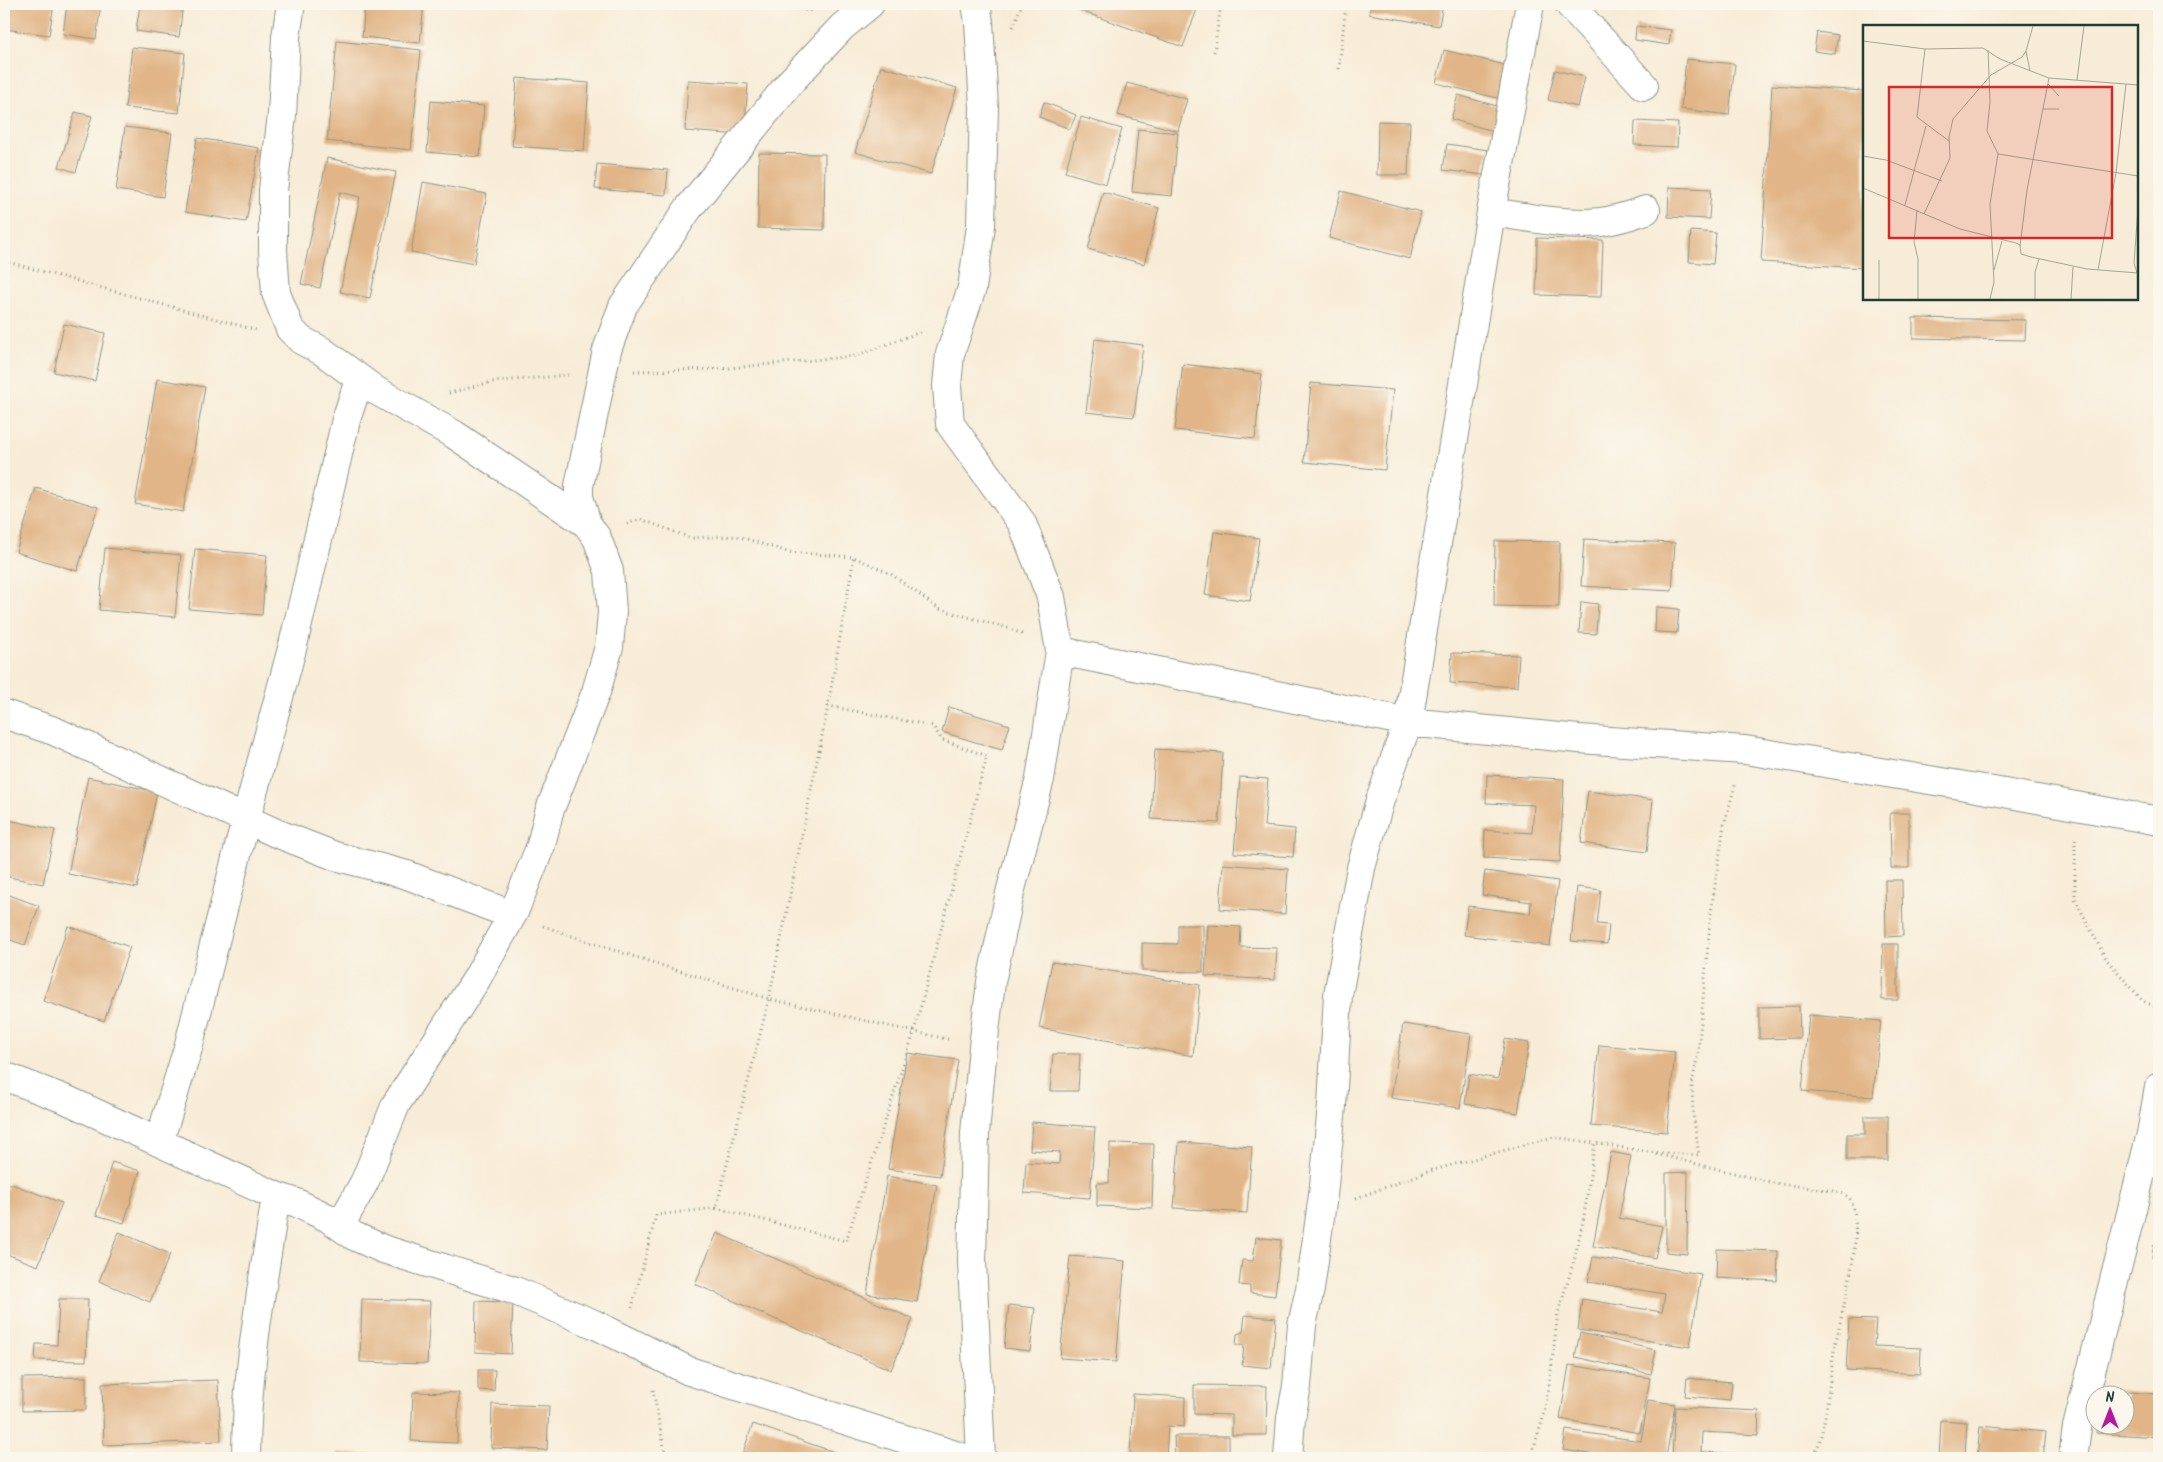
<svg xmlns="http://www.w3.org/2000/svg" width="2163" height="1462" viewBox="0 0 2163 1462" font-family="Kalam,sans-serif">
<style>
.building{fill:#e1b587}
.lines{fill:none;stroke-linecap:round;stroke-linejoin:round}
.minor-casing{stroke:#8b9486;stroke-width:30}
.path{stroke:#8b9486;stroke-width:3;stroke-dasharray:1 4;stroke-linecap:butt}
.minor{stroke:#fff;stroke-width:28}
.inset-road{fill:none;stroke:#a1a696;stroke-width:1}
.view{fill:#d62828;fill-opacity:0.15;stroke:#d62828;stroke-width:2.5}
.inset-edge{fill:none;stroke:#1f3d34;stroke-width:2.5}
</style>
<rect width="100%" height="100%" fill="#fbf7ec"/>
<filter id="ink" filterUnits="userSpaceOnUse"><feTurbulence type="fractalNoise" baseFrequency=".02" numOctaves="2"/><feDisplacementMap in="SourceGraphic" scale="10" xChannelSelector="R" yChannelSelector="G"/><feConvolveMatrix kernelMatrix="1 2 1 2 8 2 1 2 1" color-interpolation-filters="sRGB"/></filter>
<filter id="wash" filterUnits="userSpaceOnUse"><feTurbulence type="fractalNoise" baseFrequency=".0096" numOctaves="4" result="noise"/><feDisplacementMap in="SourceGraphic" scale="20" xChannelSelector="R" yChannelSelector="G"/><feGaussianBlur stdDeviation="1.12" result="paint"/><feColorMatrix in="noise" values="0 0 0 0 0 0 0 0 0 0 0 0 0 0 0 0 0 1.4 0 .05"/><feComposite in="paint" operator="in"/></filter>
<g filter="url(#wash)">
<rect width="100%" height="100%" fill="#f7ecd7"/>
<g id="blocks">
<path class="building" d="M4,4H54L49,35L4,29Z
M67,4H101L96,39L63,34Z
M140,4H183L179,37L136,31Z
M365,4H424L420,43L362,37Z
M1080,4H1199L1183,47L1078,10Z
M1371,4H1443L1439,26L1369,14Z
M1636,26L1671,30L1669,45L1635,40Z
M1817,32L1838,35L1835,54L1814,51Z
M337,41L421,50L411,150L327,141Z
M132,47L185,53L179,113L125,108Z
M1444,50L1509,66L1501,99L1436,83Z
M1686,59L1735,64L1729,115L1681,109Z
M881,66L957,88L931,174L855,152Z
M1555,70L1585,77L1578,107L1548,100Z
M517,78L589,83L584,151L512,146Z
M688,80L748,84L744,135L685,131Z
M1127,83L1187,99L1178,131L1118,115Z
M1772,85L1864,91V268L1761,262Z
M1458,95L1500,107L1493,131L1451,119Z
M431,101L484,106L480,157L427,152Z
M1044,102L1076,115L1070,129L1039,117Z
M75,112L92,116L76,172L59,167Z
M1081,117L1122,129L1106,184L1065,172Z
M1378,121L1410,122L1408,175H1377Z
M1635,121L1678,123L1677,147L1634,145Z
M125,127L172,133L163,197L116,190Z
M1138,129L1178,133L1172,196L1132,192Z
M197,138L259,148L246,222L185,212Z
M1447,144L1488,150L1484,175L1443,170Z
M759,153L825,154L824,230L758,228Z
M327,158L396,172L370,298L340,292L360,197L340,192L320,288L301,284Z
M597,164L668,170L666,195L595,189Z
M423,182L487,194L474,264L411,252Z
M1669,187L1711,189L1709,219L1668,217Z
M1341,191L1421,212L1410,259L1329,238Z
M1103,192L1159,208L1144,264L1088,249Z
M1691,231L1716,233L1713,264L1689,262Z
M1537,238L1603,240L1601,297L1536,295Z
M1913,318L2026,320L2025,340L1913,338Z
M64,324L105,333L95,381L54,372Z
M1095,339L1143,345L1134,417L1086,412Z
M1183,364L1262,374L1255,439L1175,430Z
M157,379L205,387L183,512L135,504Z
M1311,383L1393,390L1385,470L1304,462Z
M36,488L98,507L77,571L16,552Z
M1214,532L1259,538L1250,601L1205,595Z
M1584,539L1675,543L1672,591L1581,586Z
M1495,541L1560,542L1559,607L1494,606Z
M105,548L181,555L175,617L99,610Z
M195,549L267,555L262,615L189,609Z
M1581,602L1598,604L1596,634L1579,633Z
M1656,607L1679,609L1677,633L1655,632Z
M1452,653L1519,655L1517,687L1450,683Z
M949,707L1010,725L1002,750L942,732Z
M1155,749L1223,753L1219,823L1151,819Z
M1487,775L1564,779L1560,862L1484,858L1485,830L1532,833L1534,805L1486,803Z
M88,777L157,792L137,888L68,874Z
M1240,777L1268,779L1264,826L1295,829L1293,857L1234,853Z
M1588,791L1653,800L1647,852L1581,843Z
M1890,813H1909V868H1891Z
M4,819L55,830L43,884L4,876Z
M1223,864L1288,869L1285,914L1220,909Z
M1485,871L1558,881L1550,946L1464,935L1468,906L1530,914L1531,902L1482,895Z
M1885,880H1902L1903,936L1886,937Z
M1577,887L1601,890L1597,924L1609,925L1607,944L1571,941Z
M4,893L39,906L25,945L4,938Z
M1178,925H1203V972L1142,971V943L1178,944Z
M1208,925L1241,927L1240,947L1277,948L1275,980L1205,976Z
M68,926L130,947L104,1021L43,1001Z
M1883,944H1898V1000H1882Z
M1052,962L1200,985L1193,1056L1039,1028Z
M1799,1006L1800,1038L1759,1039V1007Z
M1809,1015L1881,1021L1873,1097L1802,1091Z
M1403,1024L1471,1034L1460,1108L1391,1098Z
M1505,1039L1529,1043L1518,1113L1465,1104L1469,1074L1498,1079Z
M1599,1045L1675,1052L1667,1132L1591,1126Z
M907,1053L958,1060L940,1176L888,1169Z
M1053,1054H1080L1078,1091H1050Z
M1865,1116H1888V1160H1847V1134H1865Z
M1032,1122L1095,1127L1090,1198L1024,1193L1026,1162L1059,1164L1060,1152L1030,1150Z
M1179,1142L1252,1147L1247,1213L1174,1208Z
M1110,1143L1154,1144L1152,1208L1097,1206V1183H1109Z
M1611,1152L1631,1156L1619,1218L1662,1226L1655,1258L1593,1246Z
M112,1162L140,1171L124,1223L96,1215Z
M1688,1172L1687,1254L1666,1252V1173Z
M887,1176L937,1185L917,1302L867,1294Z
M9,1183L62,1203L38,1266L4,1253V1197Z
M119,1232L170,1254L150,1302L99,1281Z
M717,1233L913,1319L891,1370L695,1284Z
M1256,1237L1281,1240L1275,1296L1250,1293V1286L1239,1285L1242,1260L1253,1261Z
M2154,1244L2159,1245V1259L2152,1258Z
M1717,1249L1778,1251L1777,1281L1716,1278Z
M1070,1256L1125,1261L1116,1362L1060,1358Z
M1593,1257L1701,1274L1690,1347L1578,1330L1582,1299L1662,1312L1665,1294L1588,1282Z
M2157,1285L2159,1286V1310H2155Z
M59,1299H88L86,1361L35,1360L36,1344L57,1345Z
M362,1299L430,1301L427,1364L360,1362Z
M476,1301L513,1302L511,1354L475,1352Z
M1009,1305L1035,1308L1030,1351L1004,1348Z
M1245,1315L1276,1318L1271,1368L1242,1365L1244,1345H1236L1237,1334L1243,1332Z
M1849,1319L1876,1320L1874,1346L1921,1348L1920,1374L1846,1370Z
M1580,1333L1656,1350L1651,1374L1575,1357Z
M1569,1365L1650,1378L1640,1433L1560,1419Z
M478,1370H495L494,1391L478,1390Z
M86,1377V1410L22,1411V1378Z
M1687,1378L1732,1382L1730,1400L1685,1396Z
M218,1380L221,1441L104,1445L102,1384Z
M1194,1385L1267,1386L1266,1435H1232V1415L1194,1414Z
M2099,1390L2159,1394V1437L2096,1433V1424H2126V1394H2098Z
M413,1392L459,1393L457,1443L411,1441Z
M1133,1394L1185,1397L1184,1427L1168,1426L1166,1458H1130Z
M1648,1400L1675,1404L1666,1458H1614L1563,1450L1566,1430L1641,1441Z
M492,1404L549,1406L547,1450L491,1448Z
M1675,1407L1759,1411L1758,1435L1702,1432L1701,1452L1761,1455V1458H1672Z
M1941,1420L1967,1422L1965,1458H1939Z
M753,1424L846,1456V1458H741Z
M1980,1426L2046,1432L2043,1458H1977Z
M1174,1436H1229V1458H1175Z
M337,1453L440,1457V1458H337Z
M102,1456H222V1458H102Z"/>
</g>
</g>
<g filter="url(#ink)">
<use href="#blocks" fill-opacity="0" stroke="#8b9486" stroke-width="1"/>
<g class="lines">
<g class="minor-casing">
<path id="minor" d="M291,4L286,37L282,115L273,190V251L276,293L290,329L301,340L322,351L375,390L455,435L587,524
M976,4L979,22L984,107L981,226L972,288L950,354L947,386L950,424L1022,523L1051,597L1060,651L1040,779L1010,893L991,982L983,1047L975,1133L972,1261L981,1458
M1569,4L1644,86
M1491,212C1527,217 1565,226 1601,222C1617,220 1631,215 1646,210
M1060,651L1408,722L1579,739L1745,750L1960,785L2159,821
M4,714L54,731L276,833L335,856L407,875L512,915
M4,1076L67,1100L276,1196L297,1203L328,1218L354,1236L383,1249L513,1290L594,1324L689,1371L965,1458
M159,1142L188,1048L246,819L293,645L346,420L359,380
M340,1226L365,1181L396,1104L476,980L514,912L541,845L549,812L596,692L609,647L612,612L609,571L597,538L587,524L579,497V486L607,350L623,306L688,209L792,80L842,27L870,4
M246,1458C246,1370 263,1282 276,1196
M1288,1458L1291,1418L1297,1386L1302,1325L1310,1289L1323,1195L1332,1106L1338,995L1361,868L1380,800L1408,722L1491,212L1530,4
M2073,1458L2077,1427L2151,1134L2159,1087"/>
</g>
<path class="path" d="M755,4L812,11
M1013,27L1022,4
M1214,52L1221,4
M1339,69L1346,4
M4,261L256,330
M634,371L718,369L856,356L923,331
M449,393L492,382L568,375
M627,524L640,519L691,538L737,536L788,552L854,557L891,574L939,609L1008,628L1024,635
M2075,839V899L2106,959L2143,1001L2159,1008
M543,926L607,948L769,999L951,1040
M1656,1154L1774,1183L1833,1191C1841,1193 1848,1194 1852,1203C1864,1236 1842,1310 1835,1346C1828,1383 1828,1423 1814,1458
M1356,1198L1430,1171L1553,1137L1595,1143
M716,1208L846,1241L914,1032L987,756L942,740L933,726L828,706
M632,1308L656,1215L716,1208L769,999L828,706L854,557
M653,1390L666,1458
M1530,1458L1542,1422L1548,1394L1558,1313L1574,1261L1584,1216L1595,1143L1648,1152L1699,1155L1693,1113L1692,1084L1698,1054L1711,912L1724,825L1736,782"/>
<use href="#minor" class="minor"/>
</g>
</g>
<g transform="translate(1863 25)">
<rect width="275" height="275" fill="#f7ecd7"/>
<path class="inset-road" d="M0,16L62,24L120,23L137,34L186,53L275,60M62,24L54,92L86,116M125,25L127,77L124,106L135,129L127,179L131,257L127,274M167,46L163,26L170,1M214,55L221,1M185,59L196,71M180,84H196M135,129L275,151M0,131L23,135L79,156M0,163L97,204L153,218L157,220L158,229L168,232L224,244L275,248M42,180L63,101M54,185L51,217L55,234V274M61,189L87,133L86,112L90,94L128,50L159,32L163,26M157,221L164,165L186,53M131,245L139,216M235,245L253,148L263,59M274,248L271,238L275,184M16,274V235M172,274V247L176,234M208,274L210,242"/>
<path class="view" d="M26,62H249V213H26Z"/>
<rect width="275" height="275" class="inset-edge"/>
</g>
<rect width="2163" height="1462" fill="none" stroke="#fbf7ec" stroke-width="20"/>
<g transform="translate(2110 1410)"><circle r="24" fill="#fbf7ec" stroke="#a3ada2"/>
<path d="M0-4L9 19L0 12L-9 19Z" fill="#b5179e"/>
<text y="-8" font-size="14" font-weight="bold" text-anchor="middle" fill="#1f3d34">N</text>
</g>
</svg>
